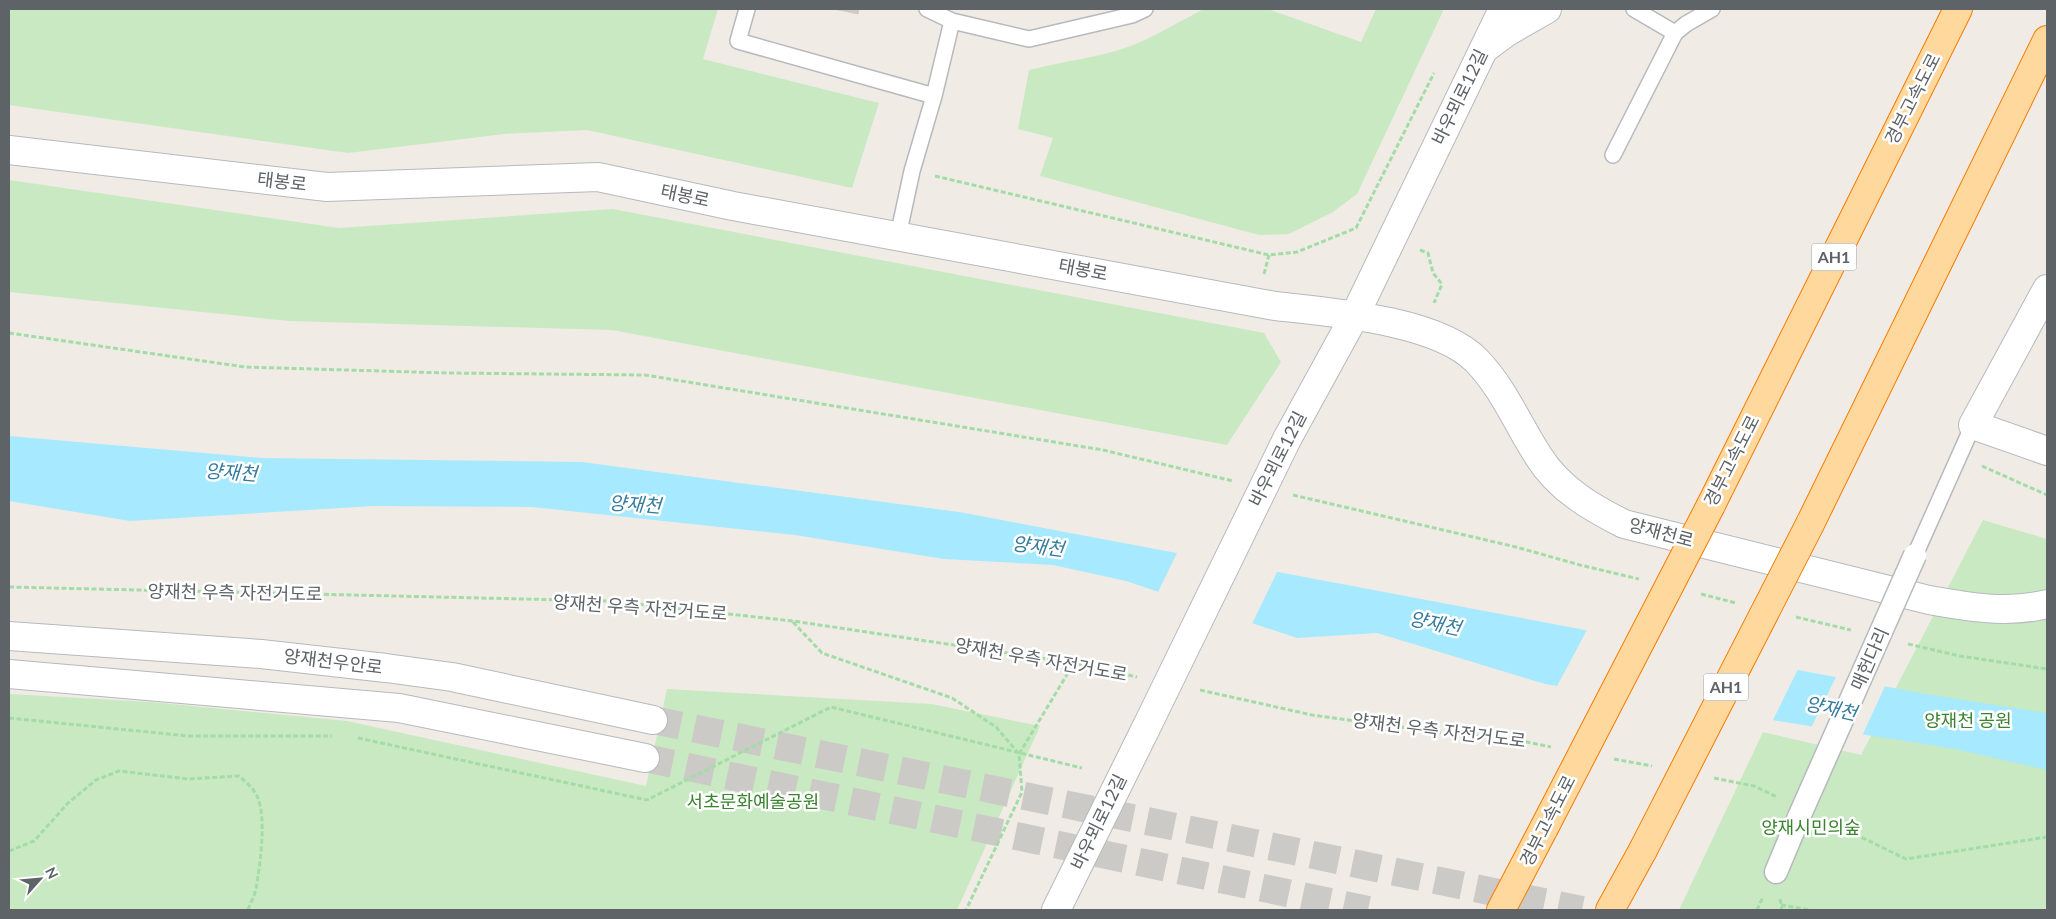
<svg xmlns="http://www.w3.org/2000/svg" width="2056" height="919" viewBox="0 0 2056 919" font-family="Lato,'Noto Sans KR',sans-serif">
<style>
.green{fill:#c8e9c1}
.water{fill:#a7e9ff}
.pier{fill:#f0ece5}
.building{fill:#cdc9c4;stroke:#d5ccc3}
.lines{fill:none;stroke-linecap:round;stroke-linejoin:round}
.tertiary-tunnel{stroke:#cbcac6;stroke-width:28;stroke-dasharray:28 14;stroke-linecap:butt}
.service-casing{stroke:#b6b9bd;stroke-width:18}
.pedestrian-casing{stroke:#b6b9bd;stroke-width:25}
.minor-casing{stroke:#b6b9bd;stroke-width:30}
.tertiary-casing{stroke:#b6b9bd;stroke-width:30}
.trunk-casing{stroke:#f67b00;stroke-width:30}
.path{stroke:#a3dca7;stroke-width:3;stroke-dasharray:5 2.5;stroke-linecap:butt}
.service{stroke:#fff;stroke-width:15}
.pedestrian{stroke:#fff;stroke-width:22}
.minor{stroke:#fff;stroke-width:28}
.tertiary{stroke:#fff;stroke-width:28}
.trunk{stroke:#ffd89d;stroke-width:28}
.pedestrian-bridge-casing{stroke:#b6b9bd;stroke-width:25;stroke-linecap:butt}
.tertiary-bridge-casing{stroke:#b6b9bd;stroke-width:30;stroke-linecap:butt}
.trunk-bridge-casing{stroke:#f67b00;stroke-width:30;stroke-linecap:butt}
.pedestrian-bridge{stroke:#fff;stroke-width:22}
.tertiary-bridge{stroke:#fff;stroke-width:28}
.trunk-bridge{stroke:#ffd89d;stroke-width:28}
.labels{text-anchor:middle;stroke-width:5;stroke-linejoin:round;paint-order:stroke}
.shield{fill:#fff;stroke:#8e9295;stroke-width:1}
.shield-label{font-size:16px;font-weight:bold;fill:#5d6367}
.street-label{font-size:18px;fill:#5d6367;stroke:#fff}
.park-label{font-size:18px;fill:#3a832f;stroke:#fff}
.water-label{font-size:19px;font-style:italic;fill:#357b9c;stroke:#fff}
</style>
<rect width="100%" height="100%" fill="#f0ece5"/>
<path class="green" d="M9,9H718L703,59L879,103L852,188L587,130L504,134L348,153L9,105Z
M1204,9H1268L1361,42L1376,9H1444L1357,194L1333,212L1289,234L1259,235L1040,176L1053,138L1018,129L1029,70C1063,61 1098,58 1131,46C1156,36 1180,21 1204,9Z
M9,180L339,228L613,209L1264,333L1281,362L1227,445L612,330L289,321L9,292Z
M1983,520L2047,539V910H1679L1763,732L1861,755Z
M667,689L931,704L1040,726L957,910H9V694L151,702L347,721L646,786Z"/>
<path class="water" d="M9,436L262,458L582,462L959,512L1920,693L2047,713V770L1955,749L1545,684L1377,633L1297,638L1126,581L1053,565L944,559L795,535L532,507L373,506L130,521L9,501Z"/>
<path class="pier" d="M1178,551L1278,570L1251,626L1157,594Z
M1588,628L1799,667L1772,722L1556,688Z
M1837,675L1886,684L1862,736L1811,728Z"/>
<path class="building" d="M834,9H859L858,14Z"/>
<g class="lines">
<path class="tertiary-tunnel" d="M653,720L1582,910
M645,758L1368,910"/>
<g class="service-casing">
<path id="service" d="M747,9L738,41L934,96L912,171L898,236
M927,9L952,21
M1634,9L1675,33
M934,96L952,21L1029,39L1132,15L1145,9
M1613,155L1675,33L1686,24L1712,9
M1915,555L1973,425"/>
</g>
<g class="pedestrian-casing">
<path id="pedestrian" d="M1776,872L1799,817"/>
</g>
<g class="minor-casing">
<path id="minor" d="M1484,49L1507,32L1547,9"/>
</g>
<g class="tertiary-casing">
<path id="tertiary" d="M9,150L327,187L598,177L733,206L1275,306C1329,312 1438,320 1477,361C1504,389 1518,425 1539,457C1559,489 1592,508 1624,524L1929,600C1968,607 2008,614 2047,604
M2047,289L1973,425L2047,451
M1287,439L1355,315L1503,9
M9,636L261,654L386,668L452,677L653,720
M9,674L399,708L645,758
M1056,910L1146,728"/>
</g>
<g class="trunk-casing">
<path id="trunk" d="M1711,505L1958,9
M1810,524L2047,40
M1501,910L1544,828
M1610,910L1643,850"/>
</g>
<path class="path" d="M935,176L1269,255L1297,252L1356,228L1434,73
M1420,250L1428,253L1433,273L1442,284L1434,303
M1264,274L1269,255
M9,333L245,367L447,373L645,375L1103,450L1233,481
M1982,466L2047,495
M1293,495L1516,547L1580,565L1639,579
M9,587L609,601L793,621L1074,663L1137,677
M1701,594L1736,603
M1796,617L1851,630
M793,622L822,653L952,698L996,727L1019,754L1022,792L966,910
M1908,644L1960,656L2047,669
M1200,690L1312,715L1437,732L1517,740L1551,747
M9,718L189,736H332
M358,738L647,800L831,707L1082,768
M1019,754L1074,663
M1614,759L1652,766
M1714,778L1754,786L1777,797
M1828,821L1906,859L2047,837
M9,851L34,841L68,803L96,780L119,771L188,779L239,776C246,782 253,788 257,796C267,816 260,867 256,888C255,896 250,903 248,910
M1780,899L1782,910
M1781,905L1811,910
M1757,910L1763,897"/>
<use href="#service" class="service"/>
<use href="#pedestrian" class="pedestrian"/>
<use href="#minor" class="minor"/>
<use href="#tertiary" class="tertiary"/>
<use href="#trunk" class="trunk"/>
<g class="pedestrian-bridge-casing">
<path id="pedestrian-bridge" d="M1799,817L1915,555"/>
</g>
<g class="tertiary-bridge-casing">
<path id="tertiary-bridge" d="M1146,728L1287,439"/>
</g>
<g class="trunk-bridge-casing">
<path id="trunk-bridge" d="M1544,828L1711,505
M1643,850L1810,524"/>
</g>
<use href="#pedestrian-bridge" class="pedestrian-bridge"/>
<use href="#tertiary-bridge" class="tertiary-bridge"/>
<use href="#trunk-bridge" class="trunk-bridge"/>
</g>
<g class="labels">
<g class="shield">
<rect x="1811.5" y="243.5" width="45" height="27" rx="4"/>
<rect x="1703.5" y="673.5" width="45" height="27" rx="4"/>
</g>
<g class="shield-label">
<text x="1834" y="263">AH1</text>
<text x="1726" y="693">AH1</text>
</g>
<g class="street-label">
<text transform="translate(1460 97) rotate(-64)" y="6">바우뫼로12길</text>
<text transform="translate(1913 99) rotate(-63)" y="6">경부고속도로</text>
<text transform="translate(282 182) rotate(7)" y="6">태봉로</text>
<text transform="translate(685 196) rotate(12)" y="6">태봉로</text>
<text transform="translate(1083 270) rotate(11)" y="6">태봉로</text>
<text transform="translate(1278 459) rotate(-63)" y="6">바우뫼로12길</text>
<text transform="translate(1732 461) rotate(-63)" y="6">경부고속도로</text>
<text transform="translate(1661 533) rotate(15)" y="6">양재천로</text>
<text transform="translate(235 593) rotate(1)" y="6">양재천 우측 자전거도로</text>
<text transform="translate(640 608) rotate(4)" y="6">양재천 우측 자전거도로</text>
<text transform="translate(1870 659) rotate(-66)" y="6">매헌다리</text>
<text transform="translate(1041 660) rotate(10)" y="6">양재천 우측 자전거도로</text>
<text transform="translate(333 662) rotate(7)" y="6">양재천우안로</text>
<text transform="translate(1439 731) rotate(7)" y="6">양재천 우측 자전거도로</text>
<text transform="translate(1548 821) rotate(-63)" y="6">경부고속도로</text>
<text transform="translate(1099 822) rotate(-64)" y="6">바우뫼로12길</text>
</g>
<g class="park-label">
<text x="1968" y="727">양재천 공원</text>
<text x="753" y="808">서초문화예술공원</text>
<text x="1811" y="834">양재시민의숲</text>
</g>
<g class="water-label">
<text transform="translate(231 472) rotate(4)" y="7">양재천</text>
<text transform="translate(635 504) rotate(4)" y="7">양재천</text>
<text transform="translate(1038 546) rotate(7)" y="7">양재천</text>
<text transform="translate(1435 623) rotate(12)" y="7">양재천</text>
<text transform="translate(1831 708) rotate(12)" y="7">양재천</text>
</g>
</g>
<rect width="2056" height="919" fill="none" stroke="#5d6367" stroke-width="20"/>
<g transform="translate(40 879) rotate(63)" stroke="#ffffff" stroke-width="4" paint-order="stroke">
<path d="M0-4L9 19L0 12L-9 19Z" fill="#5d6367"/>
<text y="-8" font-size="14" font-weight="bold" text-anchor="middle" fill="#5d6367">N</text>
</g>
</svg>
